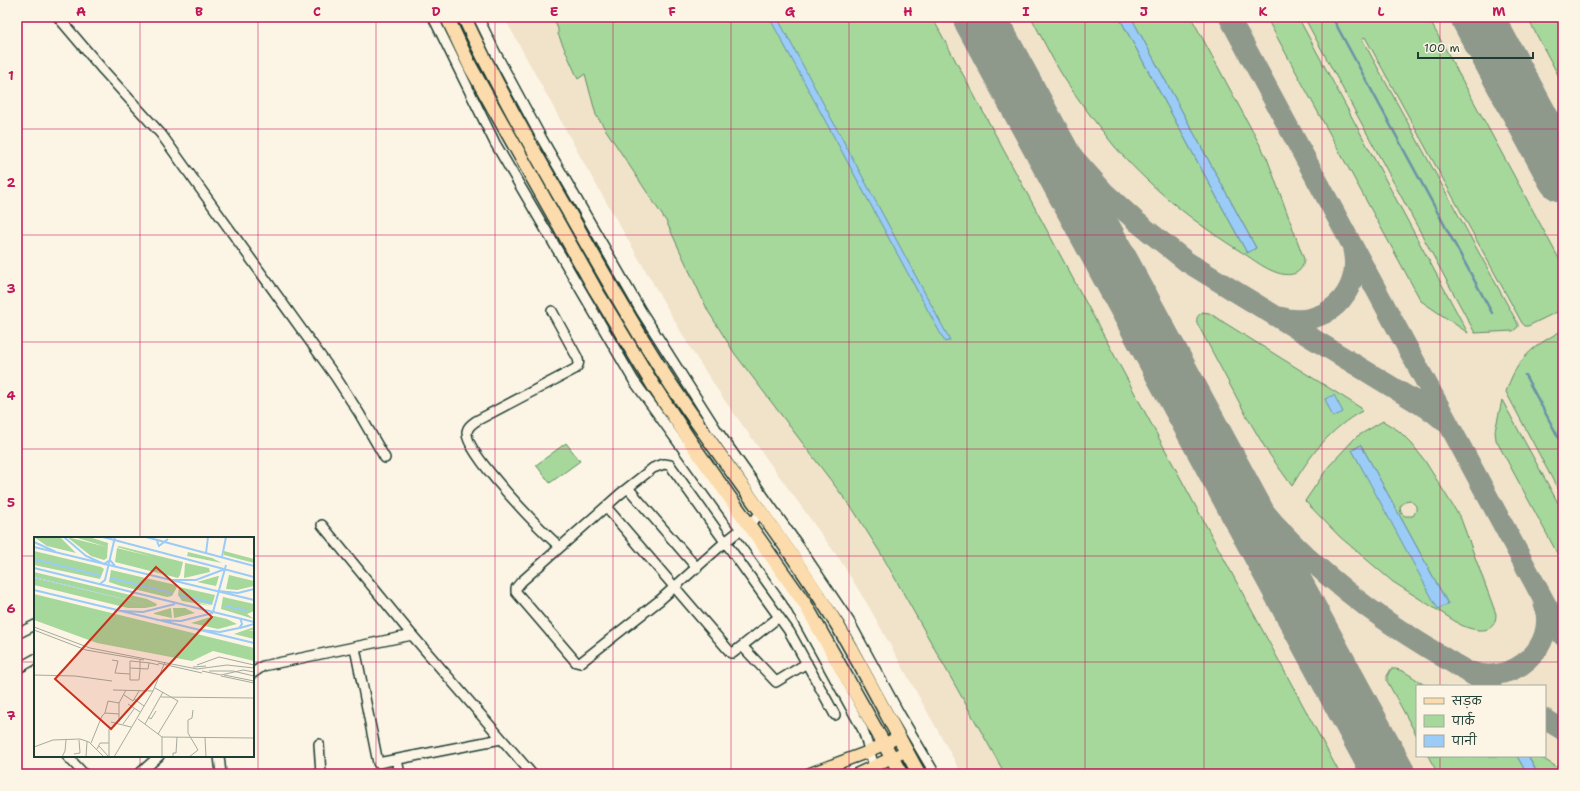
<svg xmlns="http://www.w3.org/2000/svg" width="1580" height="791" viewBox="0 0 1580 791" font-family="'Shantell Sans','Playpen Sans Deva',sans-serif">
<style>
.built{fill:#f1e2ca;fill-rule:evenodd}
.green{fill:#a5d89a;stroke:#628a67;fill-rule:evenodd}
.water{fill:#9bcbf7;stroke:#6992a9}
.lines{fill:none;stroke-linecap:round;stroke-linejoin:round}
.stream{stroke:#6992a9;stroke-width:2.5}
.taxiway{stroke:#8e998c;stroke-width:21}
.runway{stroke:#8e998c;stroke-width:52}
.highway-tunnel{stroke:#d0d0c2;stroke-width:13;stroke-dasharray:13 6;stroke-linecap:butt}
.minor-casing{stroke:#1f3d34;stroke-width:12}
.major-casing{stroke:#1f3d34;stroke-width:14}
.highway-casing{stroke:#1f3d34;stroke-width:16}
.minor{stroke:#fcf5e5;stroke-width:9}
.major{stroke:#fcdcac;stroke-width:11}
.highway{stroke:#fcdcac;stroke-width:13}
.grid{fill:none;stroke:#c2185b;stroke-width:1;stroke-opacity:0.55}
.inset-river{fill:none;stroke:#9bcbf7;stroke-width:2}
.inset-road{fill:none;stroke:#a4ab9e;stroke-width:1}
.view{fill:#c8321e;fill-opacity:0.15;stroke:#c8321e;stroke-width:2}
.inset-edge{fill:none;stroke:#1f3d34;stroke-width:2}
.neatline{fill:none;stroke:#c2185b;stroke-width:1.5}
.grid-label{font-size:13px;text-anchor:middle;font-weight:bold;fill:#c2185b}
</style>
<rect width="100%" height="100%" fill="#fcf5e5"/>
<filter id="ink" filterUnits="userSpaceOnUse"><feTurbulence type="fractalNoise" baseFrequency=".025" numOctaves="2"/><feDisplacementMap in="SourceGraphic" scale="8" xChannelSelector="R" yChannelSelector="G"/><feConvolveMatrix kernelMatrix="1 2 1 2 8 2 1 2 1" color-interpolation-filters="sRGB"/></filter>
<g filter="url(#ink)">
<path class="built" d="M504,17H1563V774H962L869,607L840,560L725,401L692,351L586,167ZM1417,686H1545V756H1417Z"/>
<path class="green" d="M553,17H932L1340,774H1005L883,557L854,511L735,354L708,311L666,221L596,115L585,74L578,79L558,34V29Z
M1031,17H1119L1247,253L1256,248L1131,17H1191L1267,158L1304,259C1303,274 1291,277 1278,273C1265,269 1254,260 1243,253C1209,232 1176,208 1147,180C1136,170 1125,158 1115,147C1096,123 1077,99 1061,73C1050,55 1041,36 1031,17Z
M1266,17H1298L1468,333L1421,301Z
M1304,17H1428L1563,266V309L1528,326H1525L1522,323L1365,37L1362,39L1518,324V327L1513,331L1475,333Z
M1527,17H1563V84Z
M1203,312L1209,313L1361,408L1362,411C1330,429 1311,454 1292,486L1267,451L1247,417L1197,323C1196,317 1198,315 1203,312Z
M1563,330V499L1506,392C1517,358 1532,347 1563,330Z
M1502,400L1563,512V564L1496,440L1495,431Z
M1383,421L1399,431L1412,444L1425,461L1461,519L1496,614C1496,636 1474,631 1461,625L1393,582L1340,537L1305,501L1329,466L1356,437ZM1361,445L1448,604L1352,450ZM1410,500L1416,506V511L1413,516H1405L1401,513L1400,507L1405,501Z
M566,443L580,461L550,483L536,465Z
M1391,669C1402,667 1416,680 1426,686H1417V736L1387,681V676Z
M1428,756H1517L1527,774H1438Z
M1528,756H1539L1563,771V774H1538Z"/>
<path class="water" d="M769,17H777L950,340L945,342Z
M1119,17H1131L1256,248L1247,253Z
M1334,395L1343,412L1333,417L1325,399Z
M1361,445L1448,604L1438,609L1352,450Z
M1517,756H1528L1538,774H1527Z"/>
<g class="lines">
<path class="stream" d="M1332,17L1492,313
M1525,375L1563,446"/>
<path class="taxiway" d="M1229,17L1563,636
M996,48L1041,117L1058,140L1104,192L1137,222L1187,262L1433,412L1445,422
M1280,317C1323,330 1363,294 1353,250
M1178,384C1215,447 1254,508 1308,558C1333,581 1360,603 1388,622C1421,645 1457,665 1491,686
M1471,672C1513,686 1558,647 1544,604
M1545,719L1563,730"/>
<path class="runway" d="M979,17L1389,774
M1477,17L1563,176"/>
<path class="highway-tunnel" d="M472,17L491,55L517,102
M650,332L672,371L702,415
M741,471L766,508
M880,690L928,774"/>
<g class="minor-casing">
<path id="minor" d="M58,17L103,70L161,134L335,376L359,413L385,458
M433,17L495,143L634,381L791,599L863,730L874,766L879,774
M478,17L495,52L542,139L641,311L716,429L798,545L849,621L899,713L935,774
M552,311L577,357C580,362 579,365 575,369L476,421C472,424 467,427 467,433C466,454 542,531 560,547
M628,488L697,568
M606,507L731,653H733L779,617
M761,514L725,542L660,600L580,663L576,662L516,592V588L521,582L620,494L653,468L664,464L670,465L789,631L835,715
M322,525L412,635L532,774
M17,634L35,625
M742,646L776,682L807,663
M355,648L378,763L501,739
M17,669L35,659
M253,673L263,666L412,635
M319,744L321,774
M67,756L84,774
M219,756L221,774
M397,760L400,774
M139,774L159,756"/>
</g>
<g class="major-casing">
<path id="major" d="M809,774L865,753L899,737
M857,774L906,751"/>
</g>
<g class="highway-casing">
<path id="highway" d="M447,17L470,66L595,289L653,385L694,447L805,604L901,774
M464,17C495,83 531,146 567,209C599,265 631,323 666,377C721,461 786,540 838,626C866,674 892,725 919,774"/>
</g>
<use href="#minor" class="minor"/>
<use href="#major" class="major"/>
<use href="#highway" class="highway"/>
</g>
</g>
<path class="grid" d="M140,17V538M258,17V774M376,17V774M495,17V774M613,17V774M731,17V774M849,17V774M967,17V774M1085,17V774M1204,17V774M1322,17V774M1440,17V686M17,129H1563M17,235H1563M17,342H1563M17,449H1563M17,556H35M253,556H1563M17,662H35M253,662H1563M140,756V774M1440,756V774"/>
<g transform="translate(34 537)">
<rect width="220" height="220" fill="#fcf5e5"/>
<path d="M0,0H26L42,16L13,9ZM33,0L73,10L40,0H55L74,6L73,21L70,23L57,19ZM85,9L149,25L146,38L144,41L81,25L83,11L119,20L83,10ZM0,14L67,30L70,32L66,42L0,28V25L32,33L0,25ZM190,14L220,22V26L190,18ZM154,15L178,21L188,26L153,19ZM151,26L175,31L176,35L150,41ZM77,33L142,48L143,50L138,59L133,60L87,49L75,45ZM0,35L113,62L123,67L122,69L111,71H94L0,48V41L119,69L0,40ZM195,38L220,44V49L203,53L192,52ZM185,39L182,49L163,45L184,39ZM145,50L181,58L178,68L158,64L177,69L148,64L144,58ZM0,57L220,111V124L179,114L158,124L63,106L0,83ZM189,60L220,67V74L213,77L220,82L187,72ZM137,71L138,81L120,77V76ZM139,71H151L161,76L140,81ZM180,79L193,82L203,87L184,92L157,86ZM220,90V93H214L220,94V102L200,97Z" fill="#a5d89a"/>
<path d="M0,40L119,69L0,41Z" fill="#9bcbf7"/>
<path class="inset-river" d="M30,0L52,19L70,27L76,23L81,29M69,0L220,40M112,0L220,29M123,4L125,9L134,2M0,5L22,15M0,10L220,63M172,16L174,0M188,20L192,0M0,22L67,39M0,31L220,85M76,41L138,56M138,43H162L191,32M66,47L71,43L81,0M0,53L220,106M184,54L204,56L220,52M145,58L178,66M191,69L214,74M88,74L109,75L141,67M179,75L192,28M123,83L147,84L179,76M206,91L220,87M168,93L186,95L205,91L208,87L206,81"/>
<path class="inset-road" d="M0,90L56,111L163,132L193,128L220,131M0,93L52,113L110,123M106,122V133L105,143H96V124H97L106,125L116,126L125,128M78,123L84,124L81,136L96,137M124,126L168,136M163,128L185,120L220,128M159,130L172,129M96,131L114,132L115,126M168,134L187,138L209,133L220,135M175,134H199L220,139M0,138L41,139L78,144M190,138L220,144M187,139L220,146M121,151L144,164L124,197M79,153L119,154M90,158L99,164L105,154M127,160L220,161M100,162L110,169M94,167L106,175M71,176L74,164L85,166M114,180L117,182L122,174M104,182L128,200L220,201M77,185L97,190M85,185V166L92,153M89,187L100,172M111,187L129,155M171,201L172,220M57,206L68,179L71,176L85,177M65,209L74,219M0,210L19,203L46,202L55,205L70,220M63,212L66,206H75M40,217L46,216L45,203M28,220L31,214L32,203M52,220L53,205M75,220V192M80,220L119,154L131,125M128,220V200M139,220V216H142L143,200M155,220L164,213L154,196V183L158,181L159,173"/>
<path class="view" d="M122,30L178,80L77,192L21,142Z"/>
<rect width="220" height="220" class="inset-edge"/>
</g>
<rect width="1580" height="791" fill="none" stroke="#fcf5e5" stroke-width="44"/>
<rect x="1416" y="685" width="130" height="72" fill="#fcf5e5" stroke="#a4ab9e"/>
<rect x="1424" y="698" width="20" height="6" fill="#fcdcac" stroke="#a4ab9e"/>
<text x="1452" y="705" font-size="12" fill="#1f3d34">सड़क</text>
<rect x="1424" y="715" width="20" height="12" fill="#a5d89a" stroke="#a4ab9e"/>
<text x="1452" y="725" font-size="12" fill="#1f3d34">पार्क</text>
<rect x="1424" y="735" width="20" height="12" fill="#9bcbf7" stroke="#a4ab9e"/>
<text x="1452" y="745" font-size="12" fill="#1f3d34">पानी</text>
<path d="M1418 52v6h115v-6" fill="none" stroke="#1f3d34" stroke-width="2"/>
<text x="1424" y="52" font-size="12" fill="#1f3d34" stroke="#fcf5e5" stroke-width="3" paint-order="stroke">100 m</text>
<rect x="22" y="22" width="1536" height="747" class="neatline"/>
<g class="grid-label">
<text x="81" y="16">A</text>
<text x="199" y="16">B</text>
<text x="317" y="16">C</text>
<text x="436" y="16">D</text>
<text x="554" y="16">E</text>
<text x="672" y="16">F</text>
<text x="790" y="16">G</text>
<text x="908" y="16">H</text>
<text x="1026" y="16">I</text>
<text x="1144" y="16">J</text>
<text x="1263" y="16">K</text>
<text x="1381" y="16">L</text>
<text x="1499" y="16">M</text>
<text x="11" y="80">1</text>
<text x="11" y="187">2</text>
<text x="11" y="293">3</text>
<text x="11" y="400">4</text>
<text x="11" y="507">5</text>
<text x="11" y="613">6</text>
<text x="11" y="720">7</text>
</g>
</svg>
